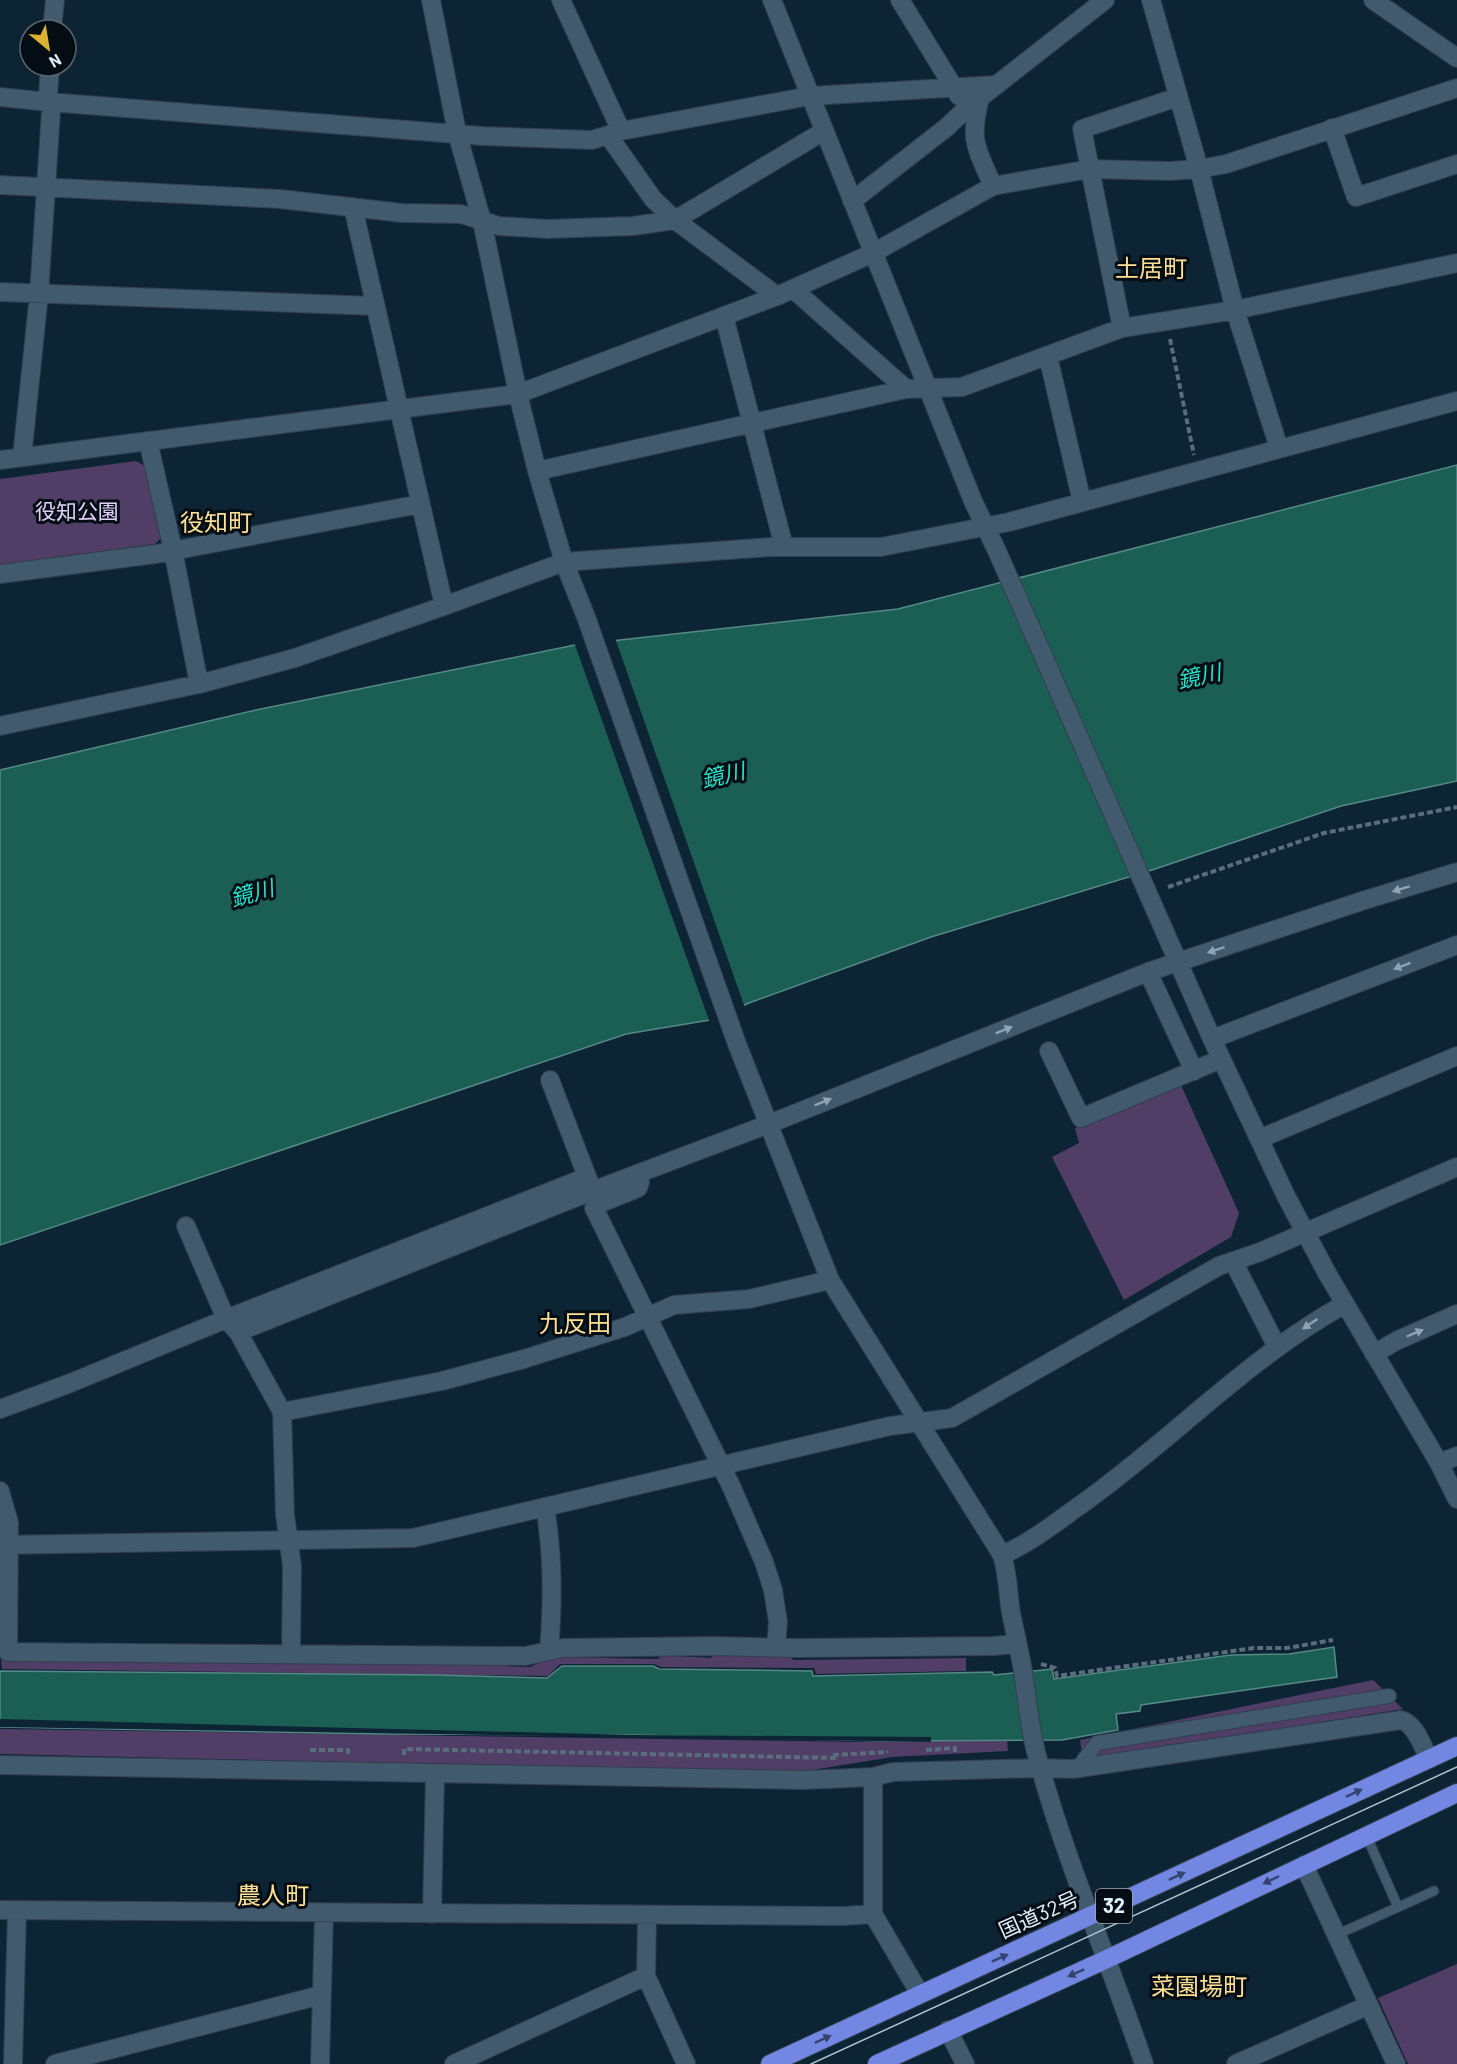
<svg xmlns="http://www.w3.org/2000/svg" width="1457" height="2064" viewBox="0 0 1457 2064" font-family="Barlow,'Noto Sans JP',sans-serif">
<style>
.green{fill:#503e66}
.water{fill:#1a5e54;stroke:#568a86;stroke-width:1.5}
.pier{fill:#0d2435}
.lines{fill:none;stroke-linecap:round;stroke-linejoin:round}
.service-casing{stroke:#323e4d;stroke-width:11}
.pedestrian-casing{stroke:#323e4d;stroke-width:16}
.minor-casing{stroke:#323e4d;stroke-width:20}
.tertiary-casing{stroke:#323e4d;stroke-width:20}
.trunk-casing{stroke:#323e4d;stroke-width:20}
.path{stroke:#596d7c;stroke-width:4;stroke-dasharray:6 3;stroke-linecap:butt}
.service{stroke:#415a6d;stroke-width:9}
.pedestrian{stroke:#415a6d;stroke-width:14}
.minor{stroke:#415a6d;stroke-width:18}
.tertiary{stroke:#415a6d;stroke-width:18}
.trunk{stroke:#7187e2;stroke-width:18}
.tram{stroke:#b3c3cf;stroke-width:1.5}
.oneway{fill:#91a4b4}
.oneway2{fill:#354371}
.labels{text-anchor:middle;stroke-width:6;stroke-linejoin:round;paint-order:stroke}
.shield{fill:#040c14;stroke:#9fabb5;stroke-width:1.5}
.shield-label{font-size:20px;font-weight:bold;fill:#e1effa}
.park-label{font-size:21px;fill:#e1d0f9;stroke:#040c14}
.street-label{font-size:21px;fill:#e1effa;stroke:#040c14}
.water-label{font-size:22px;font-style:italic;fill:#24e4cc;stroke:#040c14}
.quarter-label{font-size:24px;fill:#fee094;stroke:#040c14}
</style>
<rect width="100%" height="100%" fill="#0d2435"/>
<path class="green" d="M136,461L145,466L161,538L155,544L0,565V479Z
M1180,1083L1239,1213L1231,1237L1124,1300L1052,1157L1079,1143L1075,1128Z
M714,1652L791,1655L793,1660L966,1658V1671L816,1674L814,1668L661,1667L654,1664H560L548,1676L2,1669L1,1660H310L530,1667L551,1657L658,1659L661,1655L711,1658Z
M1373,1680L1403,1709L1083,1760L1080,1740Z
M0,1729L862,1742L1007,1740L1008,1751L892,1757L812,1770L731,1771L0,1754Z
M1457,1964V2064H1408L1378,1998Z"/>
<path class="water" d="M1457,465V781L1341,806L1155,869L931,937L749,1003L710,1020L626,1034L0,1245V770L256,710L575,645L898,609Z
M1334,1647L1337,1677L1141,1705L1140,1711L1116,1714L1118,1730L1062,1740L883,1741L633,1735L382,1734L0,1727V1671L438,1675L547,1678L562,1666H653L659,1669L812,1671L813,1676L992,1672L994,1675L1052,1669L1054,1679L1231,1655L1289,1654Z"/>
<path class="pier" d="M615,638L745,1008L710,1023L574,642Z
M0,1719L633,1735L931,1737V1742L0,1727Z"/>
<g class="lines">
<g class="service-casing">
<path id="service" d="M1366,1835L1398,1907
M1336,1935L1434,1891"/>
</g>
<g class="pedestrian-casing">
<path id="pedestrian" d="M1083,1761L1097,1743L1389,1696"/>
</g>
<g class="minor-casing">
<path id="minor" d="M561,0L621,131
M900,0L959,96
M1151,0L1199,169L1235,310L1279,448
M1373,0L1457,58
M52,30L55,0
M0,97L49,102L482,136L592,140L621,131L810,96L997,85
M980,98C969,141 976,147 993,186
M1332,128L1356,197L1457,164
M608,135L653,199L675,220L777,296
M0,185L280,199L402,213L461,214L499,226L547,229L633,226L675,220L824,131
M852,201L947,127L967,108L1105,0
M353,207L444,606
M793,289L906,389
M0,292L375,306
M724,316L784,547
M1122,328L1082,129L1178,97
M1048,356L1082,502
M148,441L173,550L199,684
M22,457L39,294L51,111L48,95L50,66
M537,471L906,389L962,387L1122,328L1235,310L1457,263
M0,574L156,554L420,504
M0,726L199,684L295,658L444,606L564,562L770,547H881L1009,522L1457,401
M1148,972L1194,1071
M1212,1039L1457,945
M1049,1051L1081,1118L1221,1059
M550,1080L591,1187
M1259,1139L1457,1056
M639,1174L640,1182L638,1188L599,1204L594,1208L732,1488L764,1562L773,1590L778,1622L776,1647
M186,1226L226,1319L587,1177
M1233,1261L1277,1347
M238,1332L282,1412L285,1515L292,1566L291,1653
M1374,1354L1396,1341L1457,1314
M0,1409L68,1384L226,1319L238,1332L592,1191L769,1124L1148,972L1365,900L1457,872
M282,1412L442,1381L524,1359L625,1327L674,1305L749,1299L830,1280
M1439,1463L1457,1456
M0,1491L9,1523L8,1652L525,1656L563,1648L714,1646L798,1648L993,1646L1017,1644
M545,1507C553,1554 553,1603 549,1650
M1002,1555C1030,1543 1054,1524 1079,1506C1170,1442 1247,1358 1345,1304
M1040,1768L1073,1769L1401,1720C1415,1723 1423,1747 1429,1759
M873,1777V1914L920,1994
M1304,1865L1396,2064
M0,1910L844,1916L873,1914
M432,1914L435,1774
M647,1916L646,1976L686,2064
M948,2030L965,2064
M13,2064L17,1910
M55,2064L321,1995
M320,2064L324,1914
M454,2064L646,1976
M1236,2064L1369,2005"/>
</g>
<g class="tertiary-casing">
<path id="tertiary" d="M431,0L457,133L482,221L518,394L537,471L564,562L586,617L737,1044L830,1280L1002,1555C1008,1574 1008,1594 1011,1613C1015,1633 1020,1652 1023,1672C1027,1697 1029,1723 1035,1748C1063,1856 1109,1959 1144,2064
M772,0L973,501L997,551L1212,1039L1286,1196L1328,1275L1439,1463L1457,1499
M0,460L518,394L777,296L873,253L993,186L1090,169L1169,171L1199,169L1226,164L1457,88
M0,1545L413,1538L890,1426L952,1418L1219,1266L1260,1252L1457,1167
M0,1765L804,1780L873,1777L893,1772L1040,1768"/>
</g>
<g class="trunk-casing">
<path id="trunk" d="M770,2064L1457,1746
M877,2064L1107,1959L1457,1793"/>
</g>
<path class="path" d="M1170,339L1194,455
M1168,887L1324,833L1457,807
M1041,1664L1055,1668L1057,1676L1254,1648H1287L1333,1640
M310,1750H348V1755
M926,1750L955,1748V1754
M404,1755V1749L837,1758
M833,1755L888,1752"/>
<use href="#service" class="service"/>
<use href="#pedestrian" class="pedestrian"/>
<use href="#minor" class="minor"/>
<use href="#tertiary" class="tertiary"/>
<use href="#trunk" class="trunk"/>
<path class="tram" d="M811,2064L1457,1767"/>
</g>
<defs><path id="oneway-solid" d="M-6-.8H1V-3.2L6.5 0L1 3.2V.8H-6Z" transform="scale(1.5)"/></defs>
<g class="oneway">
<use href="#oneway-solid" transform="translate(1401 889) rotate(163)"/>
<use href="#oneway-solid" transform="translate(1216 950) rotate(162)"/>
<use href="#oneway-solid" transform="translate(1402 966) rotate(159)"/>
<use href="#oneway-solid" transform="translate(1004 1030) rotate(-22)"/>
<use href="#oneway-solid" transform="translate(823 1102) rotate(-22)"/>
<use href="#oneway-solid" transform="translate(1310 1324) rotate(146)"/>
<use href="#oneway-solid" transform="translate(1415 1333) rotate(-23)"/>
</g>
<g class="oneway2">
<use href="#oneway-solid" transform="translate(1354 1793) rotate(-25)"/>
<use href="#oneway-solid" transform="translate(1177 1876) rotate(-25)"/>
<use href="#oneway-solid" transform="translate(1271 1880) rotate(154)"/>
<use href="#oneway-solid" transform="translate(1000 1958) rotate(-24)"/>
<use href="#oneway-solid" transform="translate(1076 1973) rotate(156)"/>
<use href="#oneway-solid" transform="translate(823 2039) rotate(-25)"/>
</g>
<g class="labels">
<rect class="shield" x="1096" y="1889" width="36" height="34" rx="4.5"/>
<g class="shield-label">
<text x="1114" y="1913">32</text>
</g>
<g class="park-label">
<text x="77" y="519">役知公園</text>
</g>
<g class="street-label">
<text transform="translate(1039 1915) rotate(-24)" y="7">国道32号</text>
</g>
<g class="water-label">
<text transform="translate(1199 676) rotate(-12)" y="8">鏡川</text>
<text transform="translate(723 775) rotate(-13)" y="8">鏡川</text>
<text transform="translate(252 893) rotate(-16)" y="8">鏡川</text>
</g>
<g class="quarter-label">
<text x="1151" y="277">土居町</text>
<text x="216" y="531">役知町</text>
<text x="575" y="1332">九反田</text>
<text x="273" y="1904">農人町</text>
<text x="1199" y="1995">菜園場町</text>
</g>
</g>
<g transform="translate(48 48) rotate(150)"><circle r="28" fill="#040c14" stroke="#5c6770" stroke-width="1.5"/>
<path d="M0-4.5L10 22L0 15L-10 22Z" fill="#dcb233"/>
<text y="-9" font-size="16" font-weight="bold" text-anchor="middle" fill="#e1effa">N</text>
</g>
</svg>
